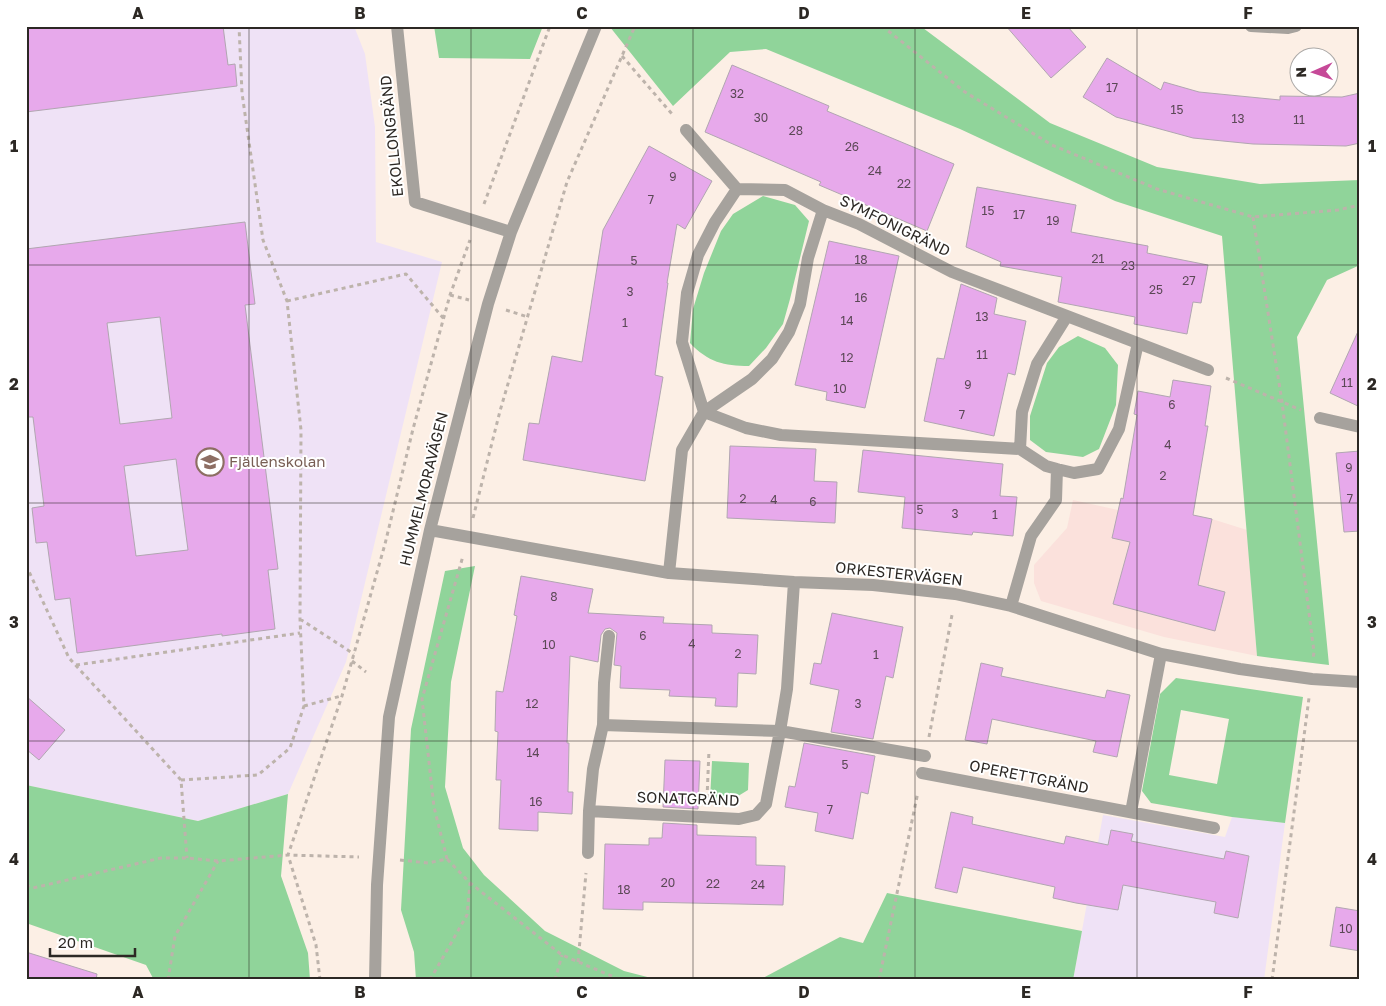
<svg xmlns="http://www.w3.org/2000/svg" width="1386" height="1006" viewBox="0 0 1386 1006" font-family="'Golos Text',sans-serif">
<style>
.industrial{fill:#fbe1dc}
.education{fill:#efe2f6;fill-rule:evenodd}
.green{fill:#90d49a;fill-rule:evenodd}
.building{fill:#e7a9eb;stroke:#b1a6b1;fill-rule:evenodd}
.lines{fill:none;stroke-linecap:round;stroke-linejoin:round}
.path{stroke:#bdb3ab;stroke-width:3;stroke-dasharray:4 4;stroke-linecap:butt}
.minor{stroke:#a6a29d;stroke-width:12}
.grid{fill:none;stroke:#2c2824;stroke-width:1;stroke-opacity:0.55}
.labels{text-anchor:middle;stroke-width:4;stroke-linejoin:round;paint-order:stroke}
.number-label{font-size:12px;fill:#5b4856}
.street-label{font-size:15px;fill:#2c2824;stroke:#fff}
.education-label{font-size:15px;fill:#785e54;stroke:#fff;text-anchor:start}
.neatline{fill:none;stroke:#2c2824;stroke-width:2}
.grid-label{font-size:16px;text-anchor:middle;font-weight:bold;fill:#2c2824}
</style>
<rect width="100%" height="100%" fill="#fcefe5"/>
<path class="industrial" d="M1121,498L1212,519L1247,530L1257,656L1164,637L1041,601L1034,583V565L1067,528L1073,500L1118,510Z"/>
<path class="education" d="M26,26H354L365,54L375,127L376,242L442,262L346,662L288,794L198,821L26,785Z
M1103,815L1225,837L1232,817L1285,823L1264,980H1073ZM1111,830L1133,834L1131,841L1224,859L1226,851L1249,856L1238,918L1214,913L1216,902L1123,885L1118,910L1097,906Z"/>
<path class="green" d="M434,26H543L530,59L439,58Z
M924,26L923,28L1050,123L1157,167L1260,184L1360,180V265L1327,280L1297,337L1329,665L1257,656L1222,236L1115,201L960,129L766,49L730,52L673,106L610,27Z
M763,196L795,205L809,221L790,299L783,324L766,348L749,366C724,366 708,362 690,343L693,309L704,273L721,231L733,214Z
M1078,336L1105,348L1118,365L1116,405L1099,449L1083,457L1046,452L1030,440V416L1047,363L1059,347Z
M475,566L451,682L445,787L463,848L484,875L545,931L624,971L659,980H416L414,952L401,910L411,729L445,571Z
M1176,678L1303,697L1285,823L1232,817L1151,803L1142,791L1160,694ZM1181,710L1229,719L1217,784L1169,775Z
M712,761L749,763L748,790L730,801L710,800Z
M26,785L198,821L288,794L281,876L308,953L310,980H154L146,965L26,923Z
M887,893L1082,931L1073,980H759L840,937L863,943Z"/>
<path class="building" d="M26,26H223L228,65L235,64L237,86L26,112Z
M1006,26H1067L1086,47L1051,78Z
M1107,58L1161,90L1164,82L1199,92L1280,100V96L1342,97L1360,93V143L1346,146L1253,144L1193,138L1116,117L1083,97Z
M732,65L829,106L827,111L954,164L927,231L819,185L821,182L705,132Z
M649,146L712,181L685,229L677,224L667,283H668L655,375L663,377L645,481L523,460L529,423L539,424L552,356L582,362L603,230Z
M977,187L1076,205L1071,232L1148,246L1147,253L1208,265L1201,303L1193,302L1187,334L1134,324L1135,317L1058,302L1062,277L1000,266L1001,262L966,247Z
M245,222L255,304L245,305L278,569L268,570L275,629L222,636V634L77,653L70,598L55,600L47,542L36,543L32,508L44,506L33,417H26V249ZM160,317L172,418L120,424L107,323ZM176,459L188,550L136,556L124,466Z
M829,241L899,256L865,408L826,400L827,392L795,385Z
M961,284L997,298L994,314L1026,321L1015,375L1008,373L994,436L924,421L937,358L944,359Z
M1360,327V407L1330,393Z
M1173,380L1211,386L1205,426H1208L1193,515L1212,519L1198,585L1225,592L1215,631L1113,604L1130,542L1112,538L1121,498L1123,499L1137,415L1134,414L1138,391L1170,397Z
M730,446L816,449L814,481L837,482L835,523L727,518Z
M863,450L1003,464L1000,496L1017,497L1013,536L973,532L972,535L902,528L905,497L858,492Z
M1360,451V531L1344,532L1336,453Z
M521,576L593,589L588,613L664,617L663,623L712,625V633L758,635L756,674L738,673L737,707L715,706L716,698L669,696L670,690L620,688L621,666L614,665L617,633L610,628L605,629L601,635L598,662L570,656L567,743H569L568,792H573L572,814L538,812V831L499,829L501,780H496L498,732L495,731L496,691L503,692L517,616L514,615Z
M832,613L903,627L893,678L886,676L873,739L831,732L839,690L810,684L814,663L821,664Z
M981,663L1003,668L1001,676L1105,698L1107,690L1130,695L1117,757L1093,752L1096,741L992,719L987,744L965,740Z
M26,696L65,730L39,760L26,749Z
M804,743L875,756L868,794L861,792L853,839L815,831L818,813L785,807L789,786L795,787Z
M665,760L700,761L698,809L663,807Z
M951,812L973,817L972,824L1064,844L1066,836L1108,845L1111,830L1133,834L1131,841L1224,859L1226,851L1249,856L1238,918L1214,913L1216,902L1123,885L1118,910L1076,903L1053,898L1055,887L963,867L957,893L935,888Z
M663,823L697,825V835L756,837V865L785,866L783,905L643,902V910L603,909L605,844L649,845V838H662Z
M1336,907L1360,911V951L1330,946Z
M26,952L97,974L96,980H26Z"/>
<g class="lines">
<path class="path" d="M882,26L965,92L1052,145L1157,189L1253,217L1338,210L1360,205
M622,56L672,114
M484,204L550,26
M1253,217L1282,402L1314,652L1313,659
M450,295L469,300
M287,301L406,274L444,319
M506,310L528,317
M1226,378L1301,410
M473,518L500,411L567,182L635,26
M26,565L69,658L181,780L187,858
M300,619L354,654
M352,661L366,672
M76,665L300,633
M304,706L341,696
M929,737L952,615
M181,780L258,775L290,748L304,706L300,619L301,430L287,301L263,240L242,93L239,26
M707,798L709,750
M447,859L434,807L422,699L463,556
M400,860L428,863L447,859L470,883L562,955L621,980
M26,885L33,888L161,858H187L218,861L288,855L359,857
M578,962L586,873
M168,980L175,936L218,861
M320,980L316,945L288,855L342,696L385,544L413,429L450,295L470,240
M430,980L467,915L470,883
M555,980L562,955
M879,980L918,792
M1272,980L1309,698"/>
<path class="minor" d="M397,26L415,202L511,232
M1251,26L1288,28L1296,26
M686,130L737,189L785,190L823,210L859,224L952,272L1208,370
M704,412L746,428L781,435L1020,449L1046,466L1057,469L1074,473L1098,469L1119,429L1138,343
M704,412L682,342L687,293L698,255L715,222L737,189
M1320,418L1360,427
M1020,449L1022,412L1037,364L1067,316
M430,530L669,573L794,582L873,585L955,594L1011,606L1161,654L1240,669L1312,679L1360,682
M669,573L682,450L704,412L752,379L772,359L789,332L800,304L808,258L823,210
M794,582L787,689L780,731L925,756
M1011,606L1031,536L1056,500L1057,469
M603,725L780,731L766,804L756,815L739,819L589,811L593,769L603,725L604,683L609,636
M922,773L1214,828
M1131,812L1161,654
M588,853L589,811
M375,980L377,885L389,717L430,530L488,304L511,232L596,26"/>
</g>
<path class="grid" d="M249,26V980M471,26V980M693,26V980M915,26V980M1137,26V980M26,265H1360M26,503H1360M26,741H1360"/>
<defs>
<g id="school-ring" transform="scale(1.4375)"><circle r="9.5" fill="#fff" stroke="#8d6e63" stroke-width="1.5"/><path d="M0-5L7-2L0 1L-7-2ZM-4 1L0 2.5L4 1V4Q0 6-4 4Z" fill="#8d6e63"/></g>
</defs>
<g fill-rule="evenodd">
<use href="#school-ring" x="210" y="462"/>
</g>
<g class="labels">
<g class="number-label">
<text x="1112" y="92">17</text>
<text x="737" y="98">32</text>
<text x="1177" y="114">15</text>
<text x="761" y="122">30</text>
<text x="1238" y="123">13</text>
<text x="1299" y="124">11</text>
<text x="796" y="135">28</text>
<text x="852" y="151">26</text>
<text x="875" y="175">24</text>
<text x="673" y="181">9</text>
<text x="904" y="188">22</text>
<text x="651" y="204">7</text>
<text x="988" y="215">15</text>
<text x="1019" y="219">17</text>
<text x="1053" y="225">19</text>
<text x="1098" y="263">21</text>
<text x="861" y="264">18</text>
<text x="634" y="265">5</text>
<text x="1128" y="270">23</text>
<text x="1189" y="285">27</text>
<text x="1156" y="294">25</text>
<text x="630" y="296">3</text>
<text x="861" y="302">16</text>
<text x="982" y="321">13</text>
<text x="847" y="325">14</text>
<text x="625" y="327">1</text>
<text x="982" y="359">11</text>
<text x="847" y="362">12</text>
<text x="1347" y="387">11</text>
<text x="968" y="389">9</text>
<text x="840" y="393">10</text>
<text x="1172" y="409">6</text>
<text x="962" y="419">7</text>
<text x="1168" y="449">4</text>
<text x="1349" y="472">9</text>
<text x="1163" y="480">2</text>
<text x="743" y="503">2</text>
<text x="1350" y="503">7</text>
<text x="774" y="504">4</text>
<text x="813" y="506">6</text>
<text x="920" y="514">5</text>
<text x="955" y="518">3</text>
<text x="995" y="519">1</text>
<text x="554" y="601">8</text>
<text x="643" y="640">6</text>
<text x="692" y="648">4</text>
<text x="549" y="649">10</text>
<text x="738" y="658">2</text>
<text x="876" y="659">1</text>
<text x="532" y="708">12</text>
<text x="858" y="708">3</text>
<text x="533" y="757">14</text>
<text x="845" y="769">5</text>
<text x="536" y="806">16</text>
<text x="830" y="814">7</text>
<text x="668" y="887">20</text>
<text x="713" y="888">22</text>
<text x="758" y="889">24</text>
<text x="624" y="894">18</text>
<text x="1346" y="933">10</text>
</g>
<g class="street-label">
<text transform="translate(392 136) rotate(-96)" y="5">EKOLLONGRÄND</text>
<text transform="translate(895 226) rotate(26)" y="5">SYMFONIGRÄND</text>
<text transform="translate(424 489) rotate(-76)" y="5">HUMMELMORAVÄGEN</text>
<text transform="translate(899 574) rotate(6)" y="5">ORKESTERVÄGEN</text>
<text transform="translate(1029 777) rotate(11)" y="5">OPERETTGRÄND</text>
<text transform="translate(688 799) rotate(2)" y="5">SONATGRÄND</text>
</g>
<g class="education-label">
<text x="229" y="467">Fjällenskolan</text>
</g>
</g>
<rect width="1386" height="1006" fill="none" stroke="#ffffff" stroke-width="55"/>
<g transform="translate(1314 72) rotate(268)"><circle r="24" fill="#ffffff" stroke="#aba9a7"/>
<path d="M0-4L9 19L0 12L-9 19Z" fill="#c64998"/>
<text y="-8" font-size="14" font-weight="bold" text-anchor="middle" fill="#2c2824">N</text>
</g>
<path d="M50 948v8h85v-8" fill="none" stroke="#2c2824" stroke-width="2.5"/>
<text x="58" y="948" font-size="15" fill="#2c2824" stroke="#ffffff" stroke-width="4" paint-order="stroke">20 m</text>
<rect x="28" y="28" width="1330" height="950" class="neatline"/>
<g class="grid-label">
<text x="138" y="19">A</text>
<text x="360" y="19">B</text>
<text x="582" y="19">C</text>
<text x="804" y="19">D</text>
<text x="1026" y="19">E</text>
<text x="1248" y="19">F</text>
<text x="14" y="152">1</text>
<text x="1372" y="152">1</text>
<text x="14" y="390">2</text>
<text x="1372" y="390">2</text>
<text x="14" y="628">3</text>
<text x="1372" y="628">3</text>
<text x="14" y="865">4</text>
<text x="1372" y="865">4</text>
<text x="138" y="998">A</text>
<text x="360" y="998">B</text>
<text x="582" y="998">C</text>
<text x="804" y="998">D</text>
<text x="1026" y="998">E</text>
<text x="1248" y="998">F</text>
</g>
</svg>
